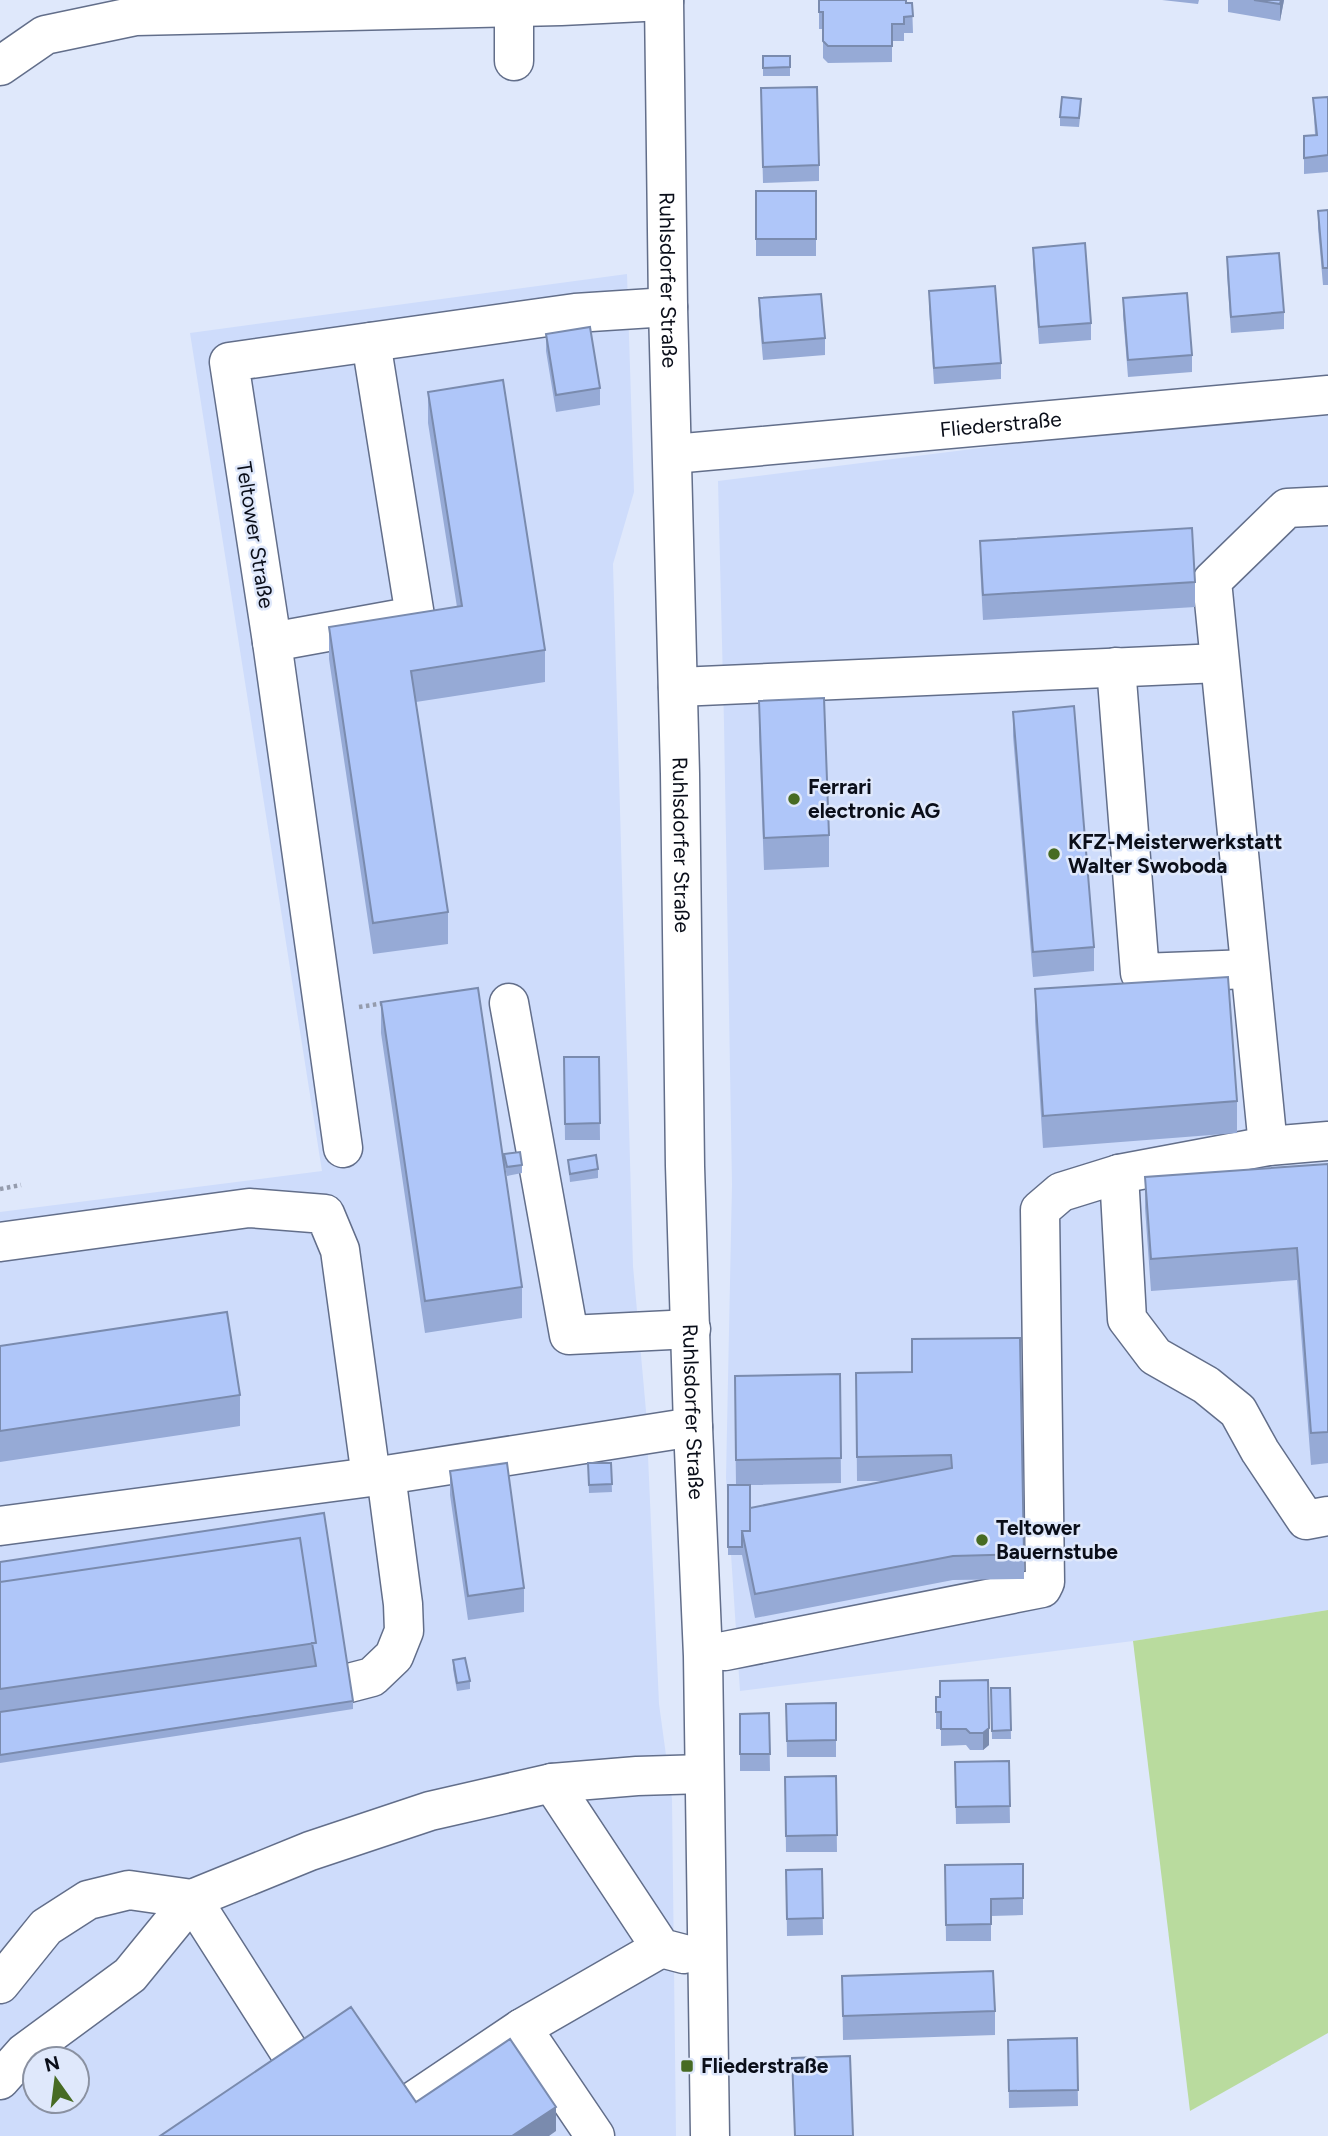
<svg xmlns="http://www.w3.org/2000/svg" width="1328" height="2136" viewBox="0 0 1328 2136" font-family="Figtree,sans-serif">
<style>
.built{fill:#cedcfb;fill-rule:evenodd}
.green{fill:#b9db9e}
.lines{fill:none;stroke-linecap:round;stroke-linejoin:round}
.minor-casing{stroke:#626e8a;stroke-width:41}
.major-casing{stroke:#626e8a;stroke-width:41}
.path{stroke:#959cad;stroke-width:4.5;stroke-dasharray:3.5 3.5;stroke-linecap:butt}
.minor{stroke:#fff;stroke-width:38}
.major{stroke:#fff;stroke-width:38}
.wall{fill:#96aad6}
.shaded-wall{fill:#7a8bae}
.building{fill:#afc6f9;stroke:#7a8bae;stroke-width:2}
.poi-dot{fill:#476b23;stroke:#dfe8fb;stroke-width:2.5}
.labels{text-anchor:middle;stroke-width:5;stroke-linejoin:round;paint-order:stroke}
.street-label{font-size:21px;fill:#0a0e19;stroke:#dfe8fb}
.poi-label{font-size:21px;font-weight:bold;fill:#0a0e19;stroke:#dfe8fb;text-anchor:start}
</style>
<rect width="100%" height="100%" fill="#dfe8fb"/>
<path class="built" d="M627,274L634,492L613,564L633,1266L646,1411L659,1704L672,1799L676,2136H0V1212L322,1171L190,333ZM35,2059H77V2101H35Z
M1328,404V1610L1133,1641L740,1691L726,1478L732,1184L724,723L718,481Z"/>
<path class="green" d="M1328,1610V2033L1190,2111L1133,1641Z"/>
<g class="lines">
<g class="minor-casing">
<g id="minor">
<path d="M514,61V7"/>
<path d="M0,66L45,35L136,16L561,6L664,1"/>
<path id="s1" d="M673,454L1328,395"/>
<path d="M272,642L415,616L371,342"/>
<path d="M1116,667L1140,973L1250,969"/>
<path d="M678,687L1219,663"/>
<path d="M509,1003L569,1335L691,1329"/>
<path d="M1268,1146L1212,581L1287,508L1328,506"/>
<path d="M343,1148L272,642L229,362L575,313L668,307"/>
<path d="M1119,1174L1127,1319L1155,1356L1206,1385L1238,1411L1260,1451L1306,1520L1328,1516"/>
<path d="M0,1242L249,1208L325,1214L340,1250L371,1477"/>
<path d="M0,1526L386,1475L693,1427"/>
<path d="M725,1651L1042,1588L1045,1582L1040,1210L1061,1192L1119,1174L1268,1146L1328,1141"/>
<path d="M349,1683L372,1677L394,1656L404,1631L403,1604L386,1475"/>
<path d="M552,1783L661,1948L684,1954"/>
<path d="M0,1984L46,1927L88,1900L129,1890L192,1899L310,1851L430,1811L552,1783L637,1776L704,1774"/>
<path d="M522,2028L595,2136"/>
<path d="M0,2080L24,2053L130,1975L192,1899L299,2067"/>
<path d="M403,2108L522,2028L661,1948"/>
</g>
</g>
<g class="major-casing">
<g id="major">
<path id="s2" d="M664,0L668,307L680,774L685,1166L693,1427L703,1656L710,2136"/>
</g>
</g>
<path class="path" d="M359,1007L385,1003
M0,1189L21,1185"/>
<use href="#minor" class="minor"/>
<use href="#major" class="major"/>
</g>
<path class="wall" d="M819,0L912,3L913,33H904V41H892V62L828,63L823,58V29H819Z
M1162,0H1199L1198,4Z
M1228,0H1284L1280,21L1228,12Z
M763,56H790V76H763Z
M1328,97V172L1304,174V136L1315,135L1313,98Z
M761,105L819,165V181L763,183Z
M1081,108L1079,127L1060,126V117Z
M756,191H816V256H756Z
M1328,210V285H1323L1318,228V211Z
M1033,248L1091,323V340L1039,344L1033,264Z
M1227,257L1284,312V329L1231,333L1227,274Z
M929,291L1001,363V379L934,384L929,308Z
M759,298L825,338V355L763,360L759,315Z
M1123,298L1192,355V372L1128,377L1123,315Z
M546,334L600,388V405L556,412L546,351Z
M428,392L545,650V682L416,702L448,912V944L373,954L329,659V627L457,607L428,423Z
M980,541L1195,582V607L983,620L980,565Z
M759,701L829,835V867L764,870L759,732Z
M1013,712L1094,947V971L1033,977L1013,736Z
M1035,989L1237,1101V1133L1043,1148L1035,1021Z
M381,1002L522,1287V1318L425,1333L381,1033Z
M564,1057H599L600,1140H565Z
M504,1154L522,1165V1173L507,1176L504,1163Z
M568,1160L598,1169V1178L570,1182Z
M1328,1164V1463L1311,1465L1297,1280L1151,1291L1145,1208V1177Z
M0,1346L240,1395V1426L0,1462Z
M912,1372L1024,1554V1579L953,1580L755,1618L742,1555H728V1485H736L735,1401L840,1374L841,1483L750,1485V1508L889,1481H857L856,1373Z
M588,1463H611L612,1492L589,1493Z
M450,1471L524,1588V1612L468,1620L450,1495Z
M324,1513L353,1701V1709L0,1763V1562Z
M453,1660L470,1681V1689L457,1691L453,1669Z
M988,1680L989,1745L983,1750H970L966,1745L941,1746V1729H936V1697Z
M991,1688H1010L1011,1739H992Z
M836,1703V1757H787L786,1704Z
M769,1713L770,1771H740V1714Z
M1009,1761L1010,1823L956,1824L955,1762Z
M836,1776L837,1852H786L785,1777Z
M1023,1864V1915L991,1916V1941H946L945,1865Z
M822,1869L823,1935L787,1936L786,1870Z
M842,1976L995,2011V2035L843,2040Z
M1077,2038L1078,2106L1009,2108L1008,2040Z"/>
<path class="shaded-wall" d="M1281,0H1284L1280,21V4Z
M989,1728V1745L983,1750V1733Z
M556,2107V2131L549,2136H512Z"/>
<path class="building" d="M819,0H906V3H912L913,16L904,17V24H892V46H828L823,41V12H819Z
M1254,0H1281L1280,4Z
M763,56H790V67L763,68Z
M817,87L819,165L763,167L761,88Z
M1062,97L1081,99L1079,118L1060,117Z
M1328,97V155L1304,158V136L1317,135L1313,98Z
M756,191H816V239H756Z
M1328,210V268H1323L1318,211Z
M1085,243L1091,323L1039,327L1033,248Z
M1279,253L1284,312L1231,317L1227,257Z
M995,286L1001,363L934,368L929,291Z
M1187,293L1192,355L1128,360L1123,298Z
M821,294L825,338L763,343L759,298Z
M590,327L600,388L556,395L546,334Z
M503,380L545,650L411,671L448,912L373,923L329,627L462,606L428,392Z
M1192,528L1195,582L983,595L980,541Z
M824,698L829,835L764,838L759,701Z
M1074,706L1094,947L1033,952L1013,712Z
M1228,977L1237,1101L1043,1116L1035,989Z
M478,988L522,1287L425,1301L381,1002Z
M564,1057H599L600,1123L565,1124Z
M520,1152L522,1165L507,1167L504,1154Z
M596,1155L598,1169L570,1174L568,1160Z
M1328,1164V1432L1311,1433L1297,1248L1151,1259L1145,1177Z
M227,1312L240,1395L0,1431V1346Z
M1020,1338L1024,1554L953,1556L755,1594L742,1531H750V1508L952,1468L951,1455L857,1457L856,1373L912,1372V1339Z
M840,1374L841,1458L736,1460L735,1376Z
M507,1463L524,1588L468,1596L450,1471Z
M588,1463H611L612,1484L589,1485Z
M728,1485H750V1531H742V1547H728Z
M324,1513L353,1701L0,1755V1712L316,1666L312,1643H316L300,1538L0,1582V1562Z
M300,1538L316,1643L0,1689V1582Z
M465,1658L470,1681L457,1683L453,1660Z
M988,1680L989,1728L983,1733H970L966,1729H941V1712H936V1697H940V1681Z
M991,1688H1010L1011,1730L992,1731Z
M836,1703V1740L787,1741L786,1704Z
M769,1713L770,1754H740V1714Z
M1009,1761L1010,1806L956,1807L955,1762Z
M836,1776L837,1835L786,1836L785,1777Z
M1023,1864V1898L991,1899V1924L946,1925L945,1865Z
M822,1869L823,1918L787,1919L786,1870Z
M993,1971L995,2011L843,2016L842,1976Z
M351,2007L416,2102L510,2039L556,2107L512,2136H160Z
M1077,2038L1078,2090L1009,2091L1008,2040Z
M850,2056L853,2136H795L792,2058Z"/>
<g class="poi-dot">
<circle cx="794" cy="799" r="7"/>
<circle cx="1054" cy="854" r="7"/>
<circle cx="982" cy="1540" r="7"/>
<rect x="680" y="2059" width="14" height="14" rx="3.5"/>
</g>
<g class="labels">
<g class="street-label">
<text dy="7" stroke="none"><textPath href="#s2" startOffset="280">Ruhlsdorfer Straße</textPath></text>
<text dy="7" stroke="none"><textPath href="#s1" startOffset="329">Fliederstraße</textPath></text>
<text transform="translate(255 535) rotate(81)" y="7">Teltower Straße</text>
<text dy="7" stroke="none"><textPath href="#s2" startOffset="845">Ruhlsdorfer Straße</textPath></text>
<text dy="7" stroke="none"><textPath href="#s2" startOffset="1412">Ruhlsdorfer Straße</textPath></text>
</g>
<g class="poi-label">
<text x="808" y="794">Ferrari<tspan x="808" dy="24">electronic AG</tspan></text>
<text x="1068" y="849">KFZ-Meisterwerkstatt<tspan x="1068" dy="24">Walter Swoboda</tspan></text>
<text x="996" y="1535">Teltower<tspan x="996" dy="24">Bauernstube</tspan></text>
<text x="701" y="2073">Fliederstraße</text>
</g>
</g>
<g transform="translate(56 2080) rotate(346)"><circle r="33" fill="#dfe8fb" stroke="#8a91a1" stroke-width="2"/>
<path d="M0-5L12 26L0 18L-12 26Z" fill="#476b23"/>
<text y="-10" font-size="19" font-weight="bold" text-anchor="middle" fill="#0a0e19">N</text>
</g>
</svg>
